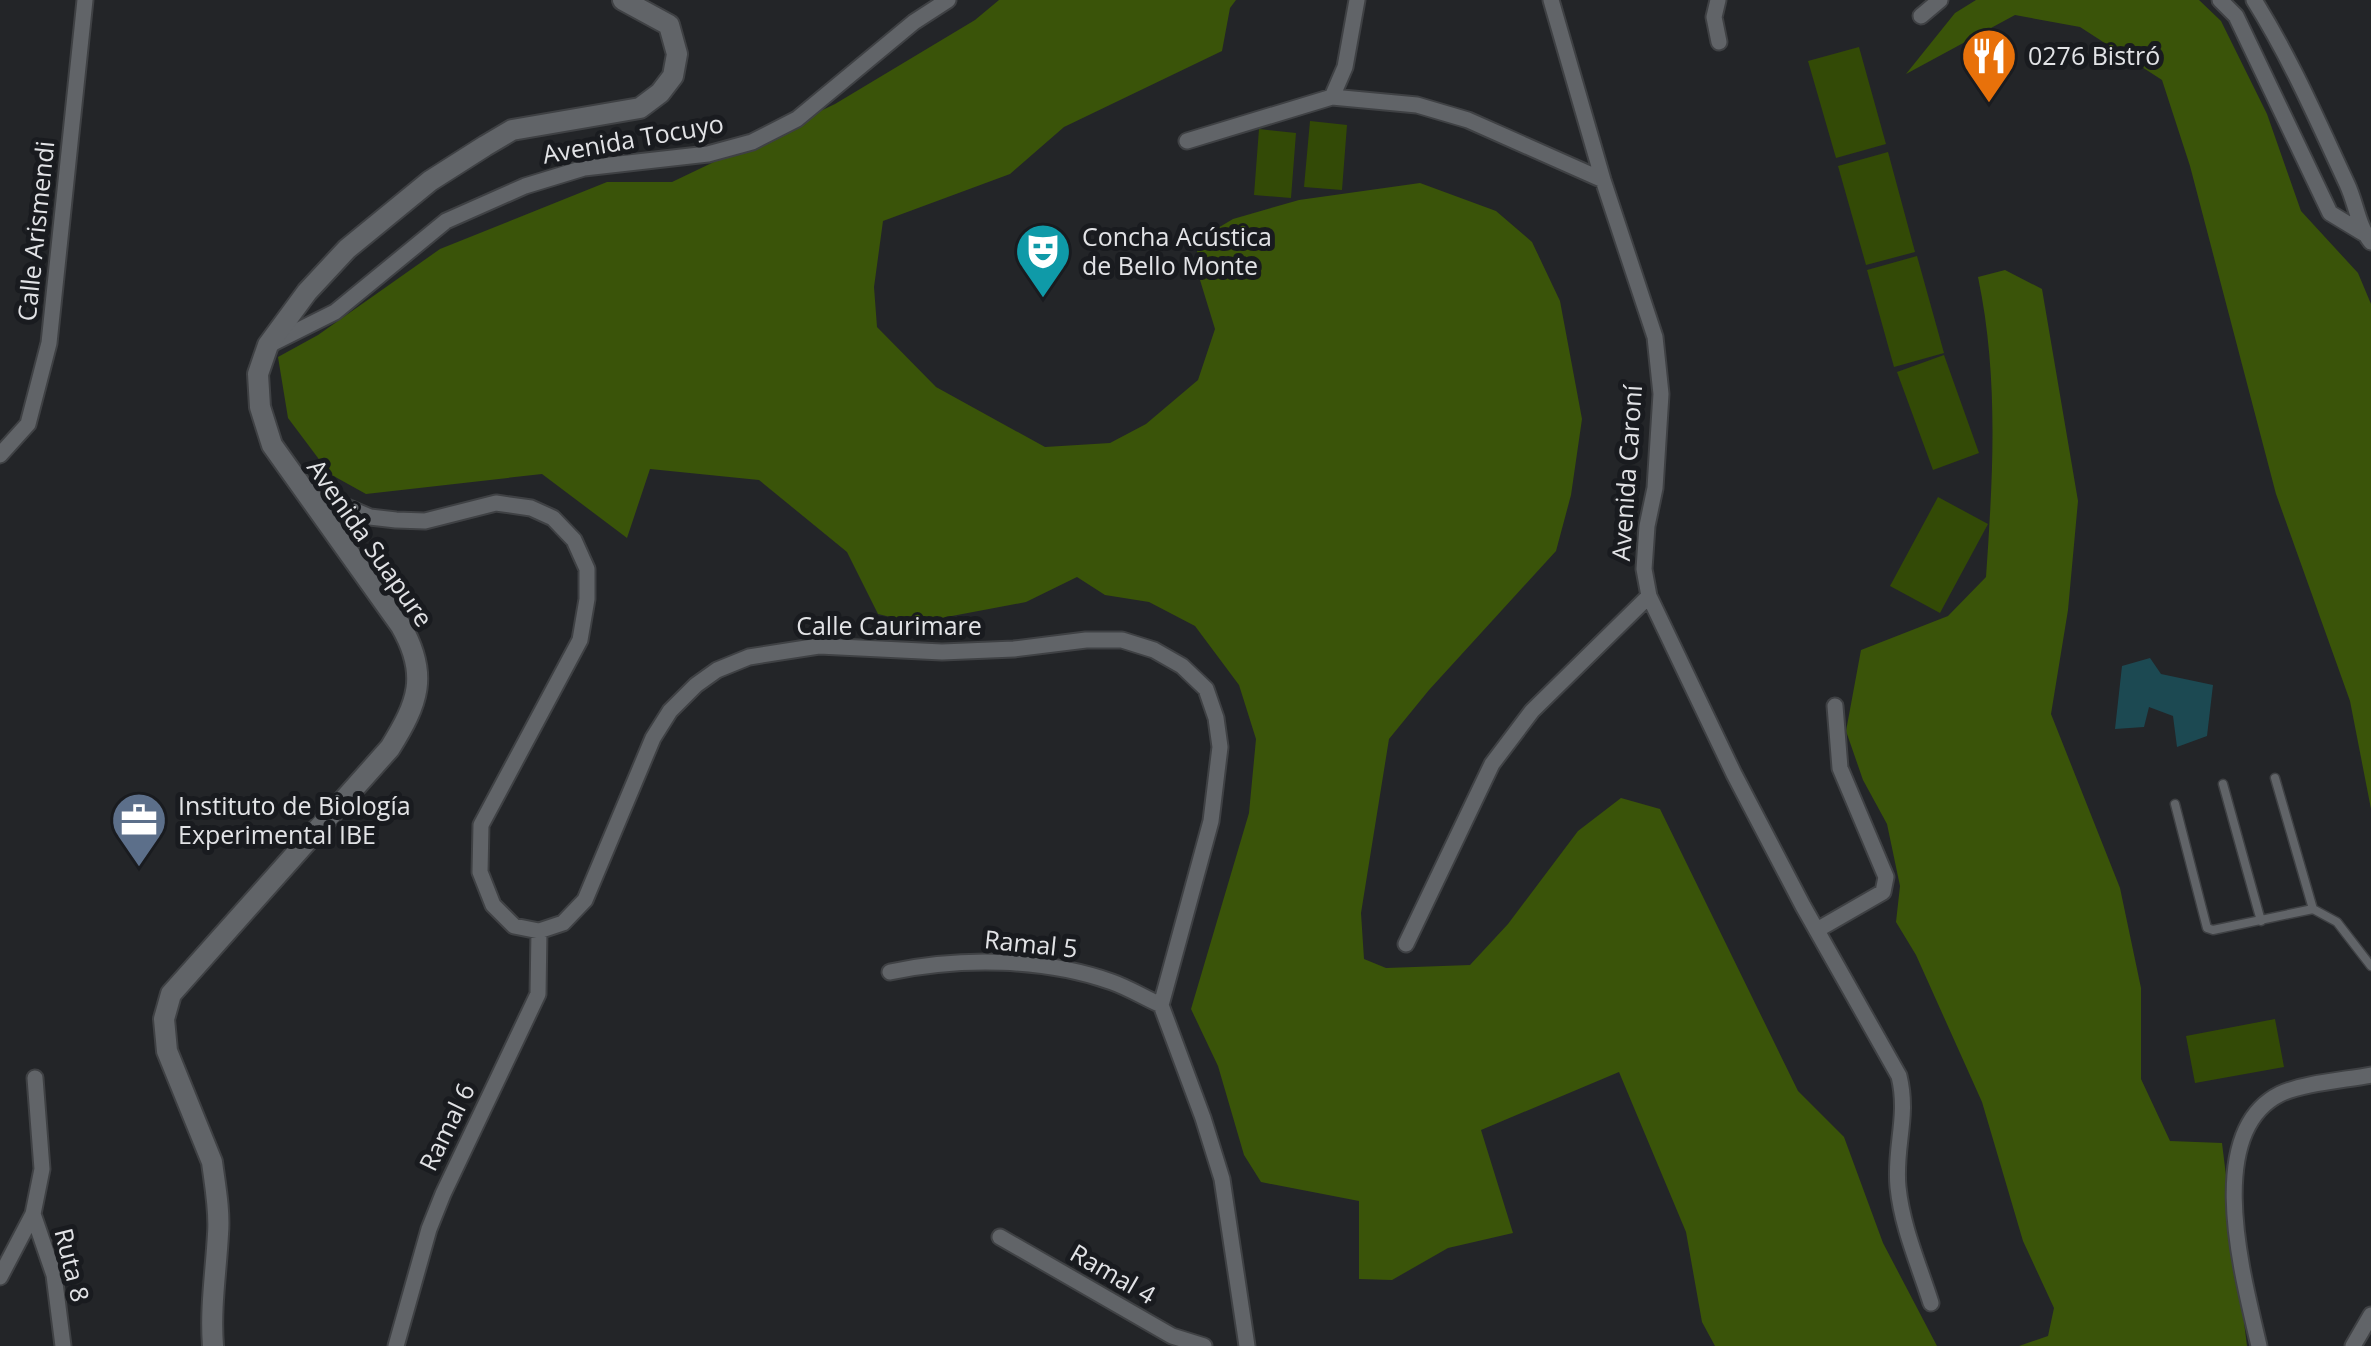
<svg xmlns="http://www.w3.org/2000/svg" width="2371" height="1346" viewBox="0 0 2371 1346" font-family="'Open Sans',sans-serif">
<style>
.green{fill:#334a06}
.forest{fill:#3a5409}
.water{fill:#1c4952}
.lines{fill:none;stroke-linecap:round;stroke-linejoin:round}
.service-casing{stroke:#3f4144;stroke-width:11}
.minor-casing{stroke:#3f4144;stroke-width:19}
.tertiary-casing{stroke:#3f4144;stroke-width:24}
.service{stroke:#616468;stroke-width:8}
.minor{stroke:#616468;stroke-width:15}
.tertiary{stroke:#616468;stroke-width:20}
.labels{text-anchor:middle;stroke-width:10;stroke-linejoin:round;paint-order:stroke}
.poi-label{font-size:25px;fill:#e2e3e6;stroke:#191b1f;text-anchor:start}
.street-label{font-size:25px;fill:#e2e3e6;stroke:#191b1f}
</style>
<rect width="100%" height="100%" fill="#232528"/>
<path class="green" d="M1859,47L1886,144L1836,158L1808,61Z
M1310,121L1347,125L1342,190L1304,187Z
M1259,129L1296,133L1291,198L1254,195Z
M1888,152L1915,252L1866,265L1838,166Z
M1917,256L1944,353L1894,367L1867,270Z
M1944,355L1979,453L1933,470L1897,372Z
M1938,497L1988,524L1940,613L1890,586Z
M2275,1019L2284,1067L2195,1083L2186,1036Z"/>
<path class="forest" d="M999,0H1236L1230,8L1222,51L1064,127L1010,174L883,221L874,287L877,327L936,387L1045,447L1110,443L1146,424L1198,380L1215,329L1200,280L1196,241L1233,219L1299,200L1420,183L1496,211L1532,242L1560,301L1582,419L1571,495L1556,551L1429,690L1389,739L1361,913L1364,959L1386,968L1470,965L1508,924L1578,831L1621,798L1660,809L1798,1091L1844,1137L1883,1243L1937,1346H1715L1702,1322L1686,1232L1619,1072L1481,1130L1513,1233L1448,1248L1392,1280L1359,1279V1201L1261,1182L1244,1155L1218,1066L1191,1009L1249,813L1256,739L1239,685L1195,626L1149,602L1105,595L1077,577L1026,602L915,623L878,614L847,552L759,480L650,469L627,538L542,474L366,494L330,474L288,418L278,357L318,335L440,249L607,182H672L835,104L975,20Z
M1976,0H2199L2221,21L2267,114L2301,211L2358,273L2371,304V809L2350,701L2276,494L2190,166L2162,80L2080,27L2015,15L1906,74L1955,13Z
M2005,270L2042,289L2078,501L2068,610L2051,714L2120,888L2141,988V1079L2170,1141L2222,1143L2247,1346H2019L2048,1336L2054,1308L2023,1241L1982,1102L1916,955L1896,922L1900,886L1887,824L1863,780L1846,731L1861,650L1948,616L1986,577C1993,476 1999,377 1978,277Z"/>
<path class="water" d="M2150,658L2161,674L2213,685L2207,736L2177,747L2173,716L2149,707L2144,727L2115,729L2122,666Z"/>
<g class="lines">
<g class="service-casing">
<path id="service" d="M2275,778L2313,909L2337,922L2371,966
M2223,784L2261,921
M2175,804L2207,928L2213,930L2313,909"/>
</g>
<g class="minor-casing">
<path id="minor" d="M1357,0L1345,67L1332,97L1417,105L1468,120L1603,180
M1551,0L1603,180L1655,337L1661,394L1655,488L1647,526L1644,569L1649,596L1734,774L1803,906L1899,1076C1909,1117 1894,1147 1898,1187C1902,1227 1919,1265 1931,1303
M1718,0L1714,17L1719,42
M2220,0L2236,16L2330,213L2363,233
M2254,0C2291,59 2318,122 2347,184C2356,203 2358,226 2371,242
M1921,16L1940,0
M1187,141L1332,97
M271,344L335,312L446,221L525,186L584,168L708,154L752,142L797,119L914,22L948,0
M0,455L28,424L49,343L85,0
M307,490L370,517L396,520L425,521L496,503L531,508L553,518L574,540L587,569V599L580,640L481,825L480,872L493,905L514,926L539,931L563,923L585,900L653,738L670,711L696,685L717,670L749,657L819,646L942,652L1014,649L1086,640H1122L1154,650L1182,666L1206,689L1216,718L1220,747L1211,821L1161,1005L1203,1118L1222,1179L1247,1346
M1817,930L1883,892L1886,877L1840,768L1835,706
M1406,944L1492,764L1532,711L1649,596
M890,972C961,957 1044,958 1112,982C1129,988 1145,998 1161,1005
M35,1078L42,1169L33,1214L54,1275L63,1346
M1000,1237L1172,1336L1204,1346
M0,1277L33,1214
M396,1346L429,1229L443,1194L538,994L539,931
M2259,1346C2244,1280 2202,1133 2280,1094C2303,1083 2345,1080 2371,1075
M2353,1346L2371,1315"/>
</g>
<g class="tertiary-casing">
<path id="tertiary" d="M213,1346C210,1308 216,1272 218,1234C220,1211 215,1185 212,1162L167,1051L164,1019L171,994L390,748C418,703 429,675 401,626L272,445L260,407L258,374L268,345L307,292L347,249L430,181L485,146L512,130L640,108L660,93L673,76L677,54L669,25L623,0"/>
</g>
<use href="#service" class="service"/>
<use href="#minor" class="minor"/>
<use href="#tertiary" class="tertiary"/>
</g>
<defs>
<g id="restaurant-pin" transform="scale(2.875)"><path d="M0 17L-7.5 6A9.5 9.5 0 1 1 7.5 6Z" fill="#e8710a" stroke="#191b1f"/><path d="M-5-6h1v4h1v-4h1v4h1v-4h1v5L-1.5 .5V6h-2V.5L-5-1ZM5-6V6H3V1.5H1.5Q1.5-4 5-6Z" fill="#fff"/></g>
<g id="theatre-pin" transform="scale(2.875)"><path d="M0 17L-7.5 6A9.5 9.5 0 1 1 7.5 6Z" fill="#0f9aa8" stroke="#191b1f"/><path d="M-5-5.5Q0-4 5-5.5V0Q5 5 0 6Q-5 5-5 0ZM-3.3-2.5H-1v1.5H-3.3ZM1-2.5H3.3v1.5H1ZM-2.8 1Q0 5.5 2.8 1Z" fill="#fff"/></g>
<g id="office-pin" transform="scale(2.875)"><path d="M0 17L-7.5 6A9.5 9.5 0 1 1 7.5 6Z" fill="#5c6f8a" stroke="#191b1f"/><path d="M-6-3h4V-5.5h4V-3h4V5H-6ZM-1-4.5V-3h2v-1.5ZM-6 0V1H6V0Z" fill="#fff"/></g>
</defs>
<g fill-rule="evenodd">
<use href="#restaurant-pin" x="1989" y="56"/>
<use href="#theatre-pin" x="1043" y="251"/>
<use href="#office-pin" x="139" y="820"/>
</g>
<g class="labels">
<g class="poi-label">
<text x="2028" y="65">0276 Bistró</text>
<text x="1082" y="246">Concha Acústica<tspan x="1082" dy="29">de Bello Monte</tspan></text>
<text x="178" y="815">Instituto de Biología<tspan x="178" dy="29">Experimental IBE</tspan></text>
</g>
<g class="street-label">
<text transform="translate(633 139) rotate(-10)" y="9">Avenida Tocuyo</text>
<text transform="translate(36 231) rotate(-84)" y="9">Calle Arismendi</text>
<text transform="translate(1627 473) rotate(-86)" y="9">Avenida Caroní</text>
<text transform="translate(370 543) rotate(55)" y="9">Avenida Suapure</text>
<text x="889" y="635">Calle Caurimare</text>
<text transform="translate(1031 944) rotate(6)" y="9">Ramal 5</text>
<text transform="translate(447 1127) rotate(-64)" y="9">Ramal 6</text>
<text transform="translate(72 1265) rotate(76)" y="9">Ruta 8</text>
<text transform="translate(1113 1274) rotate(30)" y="9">Ramal 4</text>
</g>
</g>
</svg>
